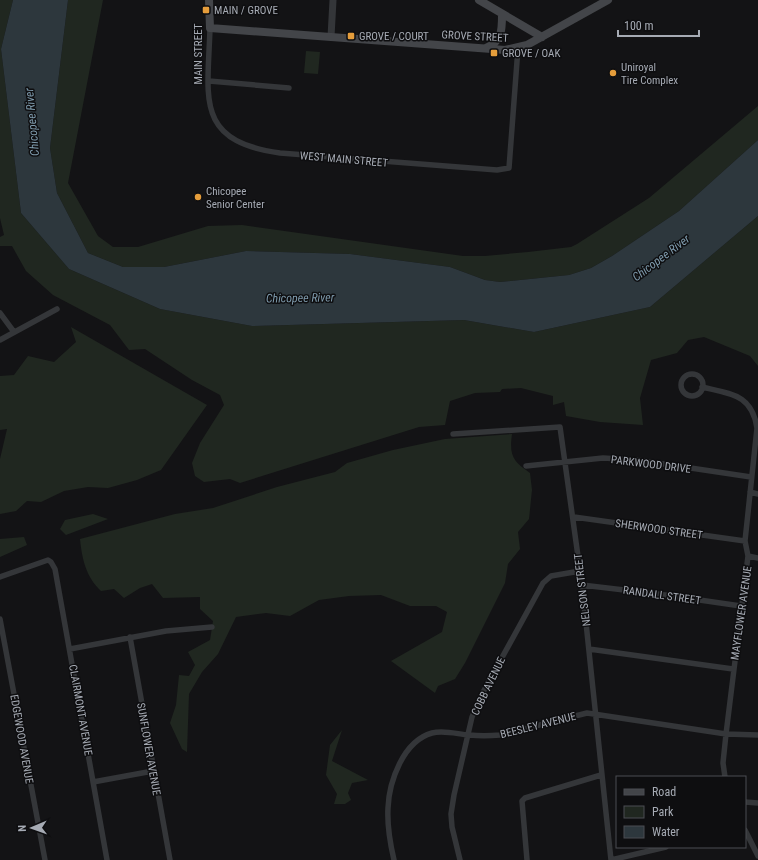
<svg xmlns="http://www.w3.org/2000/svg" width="758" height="860" viewBox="0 0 758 860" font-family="'Roboto Condensed',sans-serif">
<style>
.green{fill:#202720}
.water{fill:#2d373d}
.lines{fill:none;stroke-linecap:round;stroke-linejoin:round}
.minor{stroke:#343639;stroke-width:5.5}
.tertiary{stroke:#343639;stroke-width:7}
.secondary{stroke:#434549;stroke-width:8}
.poi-dot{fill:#e59d3b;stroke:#0e0e10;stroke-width:1.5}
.labels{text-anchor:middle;stroke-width:3;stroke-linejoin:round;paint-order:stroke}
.poi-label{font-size:11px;fill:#a6abb4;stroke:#0e0e10;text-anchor:start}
.street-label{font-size:11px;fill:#a6abb4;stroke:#0e0e10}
.water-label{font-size:12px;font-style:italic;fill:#7f9bad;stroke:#0e0e10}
</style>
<rect width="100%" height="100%" fill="#131315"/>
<path class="green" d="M0,0H13L1,49L21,213L69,269L160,309L252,326L464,320L534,332L650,307L758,216V366L750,356L704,337L688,340L677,353L651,360L640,398L643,425L600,422L566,416L564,402L553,405V396L521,388L502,389L500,392L475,393L450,401L445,425L419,427L240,483L230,479L204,482L195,476L192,463L200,443L224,405L220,395L192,380L145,349L129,350L110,325L53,295L26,271L12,246H0V237L4,235L0,218Z
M68,0H103L68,183L98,236L113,247H138L208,226L242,225L463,256H485L528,252L571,247L577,244L649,198L758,106V140L679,211L612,256L591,268L569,275L500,282L485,280L450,267L350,254L246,251L164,267H123L88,253L57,193L50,148Z
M306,51L320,52L318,74L304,73Z
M71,327L207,405L161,470L137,480L108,488L88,487L64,491L41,502L27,501L16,511L0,514V459L7,429L0,430V376L14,375L28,356L54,362L76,342Z
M512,434C509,456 513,461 530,473L532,490L529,519L518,532L520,549L508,564L505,583L465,663L455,679L438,686L435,693L391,661L442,632L447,612L436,606H410L381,595L349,596L319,600L290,616L266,613L236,617L218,654L202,672L189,694L187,752L182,749L170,723L176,705L179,675L189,676L195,665L188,652L210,640L213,621L200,609V597L163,598L152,584L140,588L124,598L114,589L101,591C86,577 82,559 80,539L175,514L213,508L277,487L335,472L347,463L393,450L445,439Z
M93,514L108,519L66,535L60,529L65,520Z
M24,537L27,545L0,557V539Z
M342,730L332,761L368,780L352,783L348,793L351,800L345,804H334L337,794L326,775L330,745Z"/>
<path class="water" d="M13,0H68L50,148L57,193L88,253L123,267H164L246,251L350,254L450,267L485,280L500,282L569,275L591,268L612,256L679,211L758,140V216L650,307L534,332L464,320L252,326L160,309L69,269L21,213L1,49Z"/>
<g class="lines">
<path class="minor" d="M210,28C208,98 194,141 280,153L497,170L509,168L518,48
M209,81L289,88
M0,313L14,332
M0,340L57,309
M681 385a11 11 0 1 1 22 0a11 11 0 1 1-22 0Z
M702,387C731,394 752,394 757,428L745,541L748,556L726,734L723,763L725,777
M453,434L560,427L582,585L611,860
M526,466L603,458L637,460L751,477
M750,492L758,494
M574,517L745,541
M748,556L758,558
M0,577L48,560L51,562L55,569L107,860
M582,585L658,594L741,606
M0,619L45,860
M130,637L170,860
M70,649L166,631L212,627
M589,649L733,669
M93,782L153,771
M745,802L758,803
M745,830L758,856
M394,860C390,843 387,826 388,808C389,782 403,741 432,733C444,730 457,734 469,735C479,736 489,736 500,735L587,713L726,734L758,735
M460,860L452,827L451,814L454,795L472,717L482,694L543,583L551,576L580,571
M527,860L522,801L525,798L601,775
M611,860L666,847"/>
<path class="tertiary" d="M331,37L333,0"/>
<path class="secondary" d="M209,0L210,28L505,50L527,45L608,0
M479,0L542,37
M486,48C502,41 502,31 502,15"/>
</g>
<g class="poi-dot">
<rect x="202" y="6" width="8" height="8" rx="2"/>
<rect x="347" y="32" width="8" height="8" rx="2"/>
<rect x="490" y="49" width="8" height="8" rx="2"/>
<circle cx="613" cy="73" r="4"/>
<circle cx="198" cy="197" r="4"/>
</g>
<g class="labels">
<g class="poi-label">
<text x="214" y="14">MAIN / GROVE</text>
<text x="359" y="40">GROVE / COURT</text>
<text x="502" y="57">GROVE / OAK</text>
<text x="621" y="71">Uniroyal<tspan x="621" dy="13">Tire Complex</tspan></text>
<text x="206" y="195">Chicopee<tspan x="206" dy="13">Senior Center</tspan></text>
</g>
<g class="street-label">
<text transform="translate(475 36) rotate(3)" y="4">GROVE STREET</text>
<text transform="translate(198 54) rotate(-90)" y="4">MAIN STREET</text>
<text transform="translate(344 159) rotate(5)" y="4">WEST MAIN STREET</text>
<text transform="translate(651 464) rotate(7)" y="4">PARKWOOD DRIVE</text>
<text transform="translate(659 529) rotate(8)" y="4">SHERWOOD STREET</text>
<text transform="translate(582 590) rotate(-97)" y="4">NELSON STREET</text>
<text transform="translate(662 595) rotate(8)" y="4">RANDALL STREET</text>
<text transform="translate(741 613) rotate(-82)" y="4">MAYFLOWER AVENUE</text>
<text transform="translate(488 686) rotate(-64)" y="4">COBB AVENUE</text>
<text transform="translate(81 710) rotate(80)" y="4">CLAIRMONT AVENUE</text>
<text transform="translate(538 725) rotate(-14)" y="4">BEESLEY AVENUE</text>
<text transform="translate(22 739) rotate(80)" y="4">EDGEWOOD AVENUE</text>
<text transform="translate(149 749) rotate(80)" y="4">SUNFLOWER AVENUE</text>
</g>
<g class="water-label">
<text transform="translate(32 122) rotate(-95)" y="4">Chicopee River</text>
<text transform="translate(661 258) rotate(-37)" y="4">Chicopee River</text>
<text transform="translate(300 298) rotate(-1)" y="4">Chicopee River</text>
</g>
</g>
<rect x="616" y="776" width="130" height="72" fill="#0e0e10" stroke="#4b4d52"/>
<rect x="624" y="789" width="20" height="6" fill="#434549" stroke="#4b4d52"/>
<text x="652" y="796" font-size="12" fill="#a6abb4">Road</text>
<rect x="624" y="806" width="20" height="12" fill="#202720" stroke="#4b4d52"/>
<text x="652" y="816" font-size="12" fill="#a6abb4">Park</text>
<rect x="624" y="826" width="20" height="12" fill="#2d373d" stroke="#4b4d52"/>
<text x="652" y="836" font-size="12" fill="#a6abb4">Water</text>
<g transform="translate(32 828) rotate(268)" stroke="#0e0e10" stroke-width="3" paint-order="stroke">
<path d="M0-3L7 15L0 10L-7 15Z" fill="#a6abb4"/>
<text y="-6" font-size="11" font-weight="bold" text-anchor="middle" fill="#a6abb4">N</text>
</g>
<path d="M618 30v6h81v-6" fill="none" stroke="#a6abb4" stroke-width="2"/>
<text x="624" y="30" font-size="12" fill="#a6abb4" stroke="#0e0e10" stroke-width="3" paint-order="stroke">100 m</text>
</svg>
